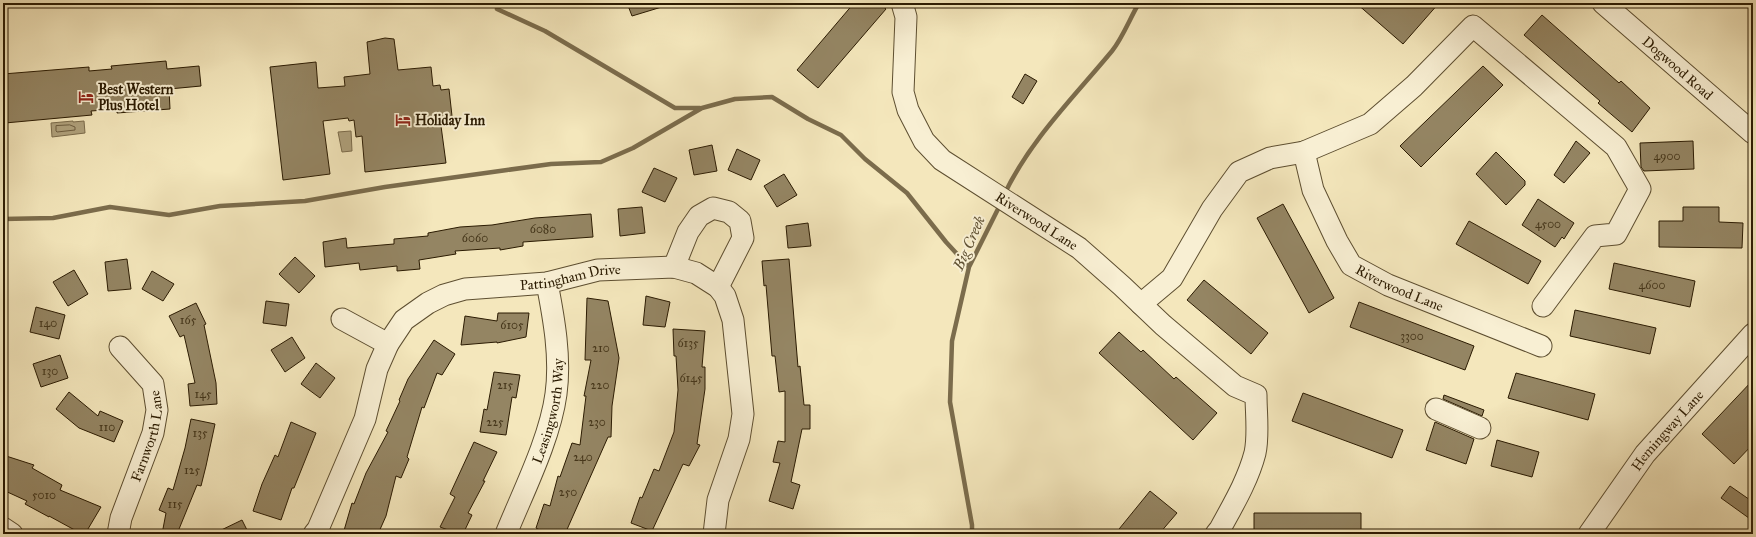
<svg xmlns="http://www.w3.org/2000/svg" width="1756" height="537" viewBox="0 0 1756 537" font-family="'IM FELL Great Primer',serif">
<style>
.water{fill:#b0a27d;stroke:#7b6c4c}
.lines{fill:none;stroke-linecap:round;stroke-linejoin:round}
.shore{stroke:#6e5e40;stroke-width:1}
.stream{stroke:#7b6c4c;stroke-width:4.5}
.building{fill:#948563;stroke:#2b1b02}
.minor-casing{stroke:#5d4e30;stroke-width:23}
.minor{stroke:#f8efd3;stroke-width:21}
.labels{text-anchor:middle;stroke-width:4;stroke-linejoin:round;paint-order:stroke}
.number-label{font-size:12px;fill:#45361a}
.street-label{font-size:14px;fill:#2b1b02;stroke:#f8efd3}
.poi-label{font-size:14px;font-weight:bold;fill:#2b1b02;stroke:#f8efd3;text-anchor:start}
.water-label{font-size:15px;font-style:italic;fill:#605133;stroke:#f8efd3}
</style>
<rect width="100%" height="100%" fill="#f4e7bc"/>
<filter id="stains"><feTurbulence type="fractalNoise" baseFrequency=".005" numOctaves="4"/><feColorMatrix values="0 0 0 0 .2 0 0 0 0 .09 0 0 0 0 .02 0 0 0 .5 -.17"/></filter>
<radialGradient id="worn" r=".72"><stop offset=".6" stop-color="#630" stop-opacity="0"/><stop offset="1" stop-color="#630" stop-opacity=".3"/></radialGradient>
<path class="water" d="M73,121V122L84,121L85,133L52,137L51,123Z
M351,131L352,151L342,152L338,132Z"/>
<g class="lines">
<path class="shore" d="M70,125L75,127V130L57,132L56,131V126Z"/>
<path class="stream" d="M497,9L545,31L675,108H700
M1004,195C1030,140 1074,97 1112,51C1123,37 1130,18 1139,3
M3,219L53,218L110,207L169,215L220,206L305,201L385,187L507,170L551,164L601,162L633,148L702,108L735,99L772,97L808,119L841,135L865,159L907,193L946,242L969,267
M972,534V525L950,402L952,341L969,267L1001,203"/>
</g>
<path class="building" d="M627,3H665V6L632,16Z
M854,3H879L886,9L818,88L797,70Z
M1356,3H1439L1403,44Z
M1542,15L1619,83L1621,81L1650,108L1632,132L1598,103L1600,101L1524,35Z
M385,38L394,39L398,70L431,67L433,86L440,85L441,90L449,89L453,125L441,126L446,163L365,172L362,136L356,137L354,120L349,121L348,118L323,121L330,174L283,180L270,67L316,62L318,88L345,86L344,77L370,74L367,42Z
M166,61L167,69L199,66L201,86L169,89L170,109L117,113V109L91,111L92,115L5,123L3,105V74L89,67V71L112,69L111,66Z
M1483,66L1503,85L1421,167L1400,146Z
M1025,74L1037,81L1023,104L1012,97Z
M1576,141L1590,153L1564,183L1554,175Z
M1693,141L1694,169L1644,171L1641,167L1640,143Z
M712,145L717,171L694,175L689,150Z
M737,149L760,160L751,180L728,170Z
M1496,152L1525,181V185L1506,205L1476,174Z
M654,168L677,178L665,202L642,192Z
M784,174L797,195L777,207L764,186Z
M1538,199L1574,223L1564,239L1562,237L1555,247L1522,225Z
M1283,204L1334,298L1309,313L1257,218Z
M642,207L645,233L620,236L618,209Z
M1683,207H1719V222L1743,223L1742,248L1659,247V221H1683Z
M591,214L593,237L523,242V246L500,250V248L455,251L456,254L419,260L420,269L397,271V266L360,270L359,263L325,267L323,242L346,238L347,248L394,244V239L428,236V233L460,227L492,225L535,218Z
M1469,221L1541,261L1528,284L1456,244Z
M808,223L811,246L788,248L786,226Z
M295,257L315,276L299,293L279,274Z
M127,259L131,289L108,291L105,262Z
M789,259L798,367L800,366L804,405H810V429H802L791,482L800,485L793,509L769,501L780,463L773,462L778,441L785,442V391L779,392L775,356H772L766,285L764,286L762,261Z
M1614,263L1695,281L1690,307L1609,289Z
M74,270L88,294L68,306L53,282Z
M152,271L174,284L163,301L142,289Z
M1204,280L1268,333L1251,354L1187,300Z
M646,296L670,302L665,327L643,325Z
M587,298L608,301L619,358L612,406L611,437H608L565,534H547L536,528L544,504L550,506L558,476L560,477L572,443L580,445L586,396H584L591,360H585Z
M266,301L289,304L286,326L263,323Z
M1359,302L1474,346L1465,370L1350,327Z
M196,303L206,324L204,325L216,383L217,404L190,406L188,384L195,383L184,335L180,337L169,316Z
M36,307L65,315L59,339L30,332Z
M1575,310L1656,328L1650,354L1570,336Z
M498,313H529L526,337L497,343V342L461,345L465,316L497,321Z
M673,329L705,331L702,367H705V389L697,444L700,445L689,466L683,464L652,531L631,523L640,497L642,498L654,469L659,471L674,432L678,390L676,356H674Z
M1119,332L1141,352L1143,350L1174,379L1176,377L1217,413L1193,440L1099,353Z
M292,337L305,358L285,372L271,350Z
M434,340L455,354L442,375L437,373L424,408L422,407L407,457L409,459L401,478L396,476L386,516L378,534H343L352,503L354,504L366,473L388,432L386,431L400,401L399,400L408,379Z
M60,355L68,378L41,387L33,364Z
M316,363L335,378L320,398L301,384Z
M494,372L520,375L516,398L512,397L506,435L480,432L484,409L487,410Z
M1516,373L1595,394L1588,420L1508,398Z
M1753,380V444L1734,464L1702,434Z
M69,392L98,416L100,411L123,421L114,442L79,428L56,409Z
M1303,393L1403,430L1392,458L1292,421Z
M1444,395L1484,410L1482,416L1443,399Z
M191,419L215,424L206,466L201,486L197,485L177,534H162L166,513L159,510L168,488L173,490L185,448Z
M291,422L316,433L294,488H292L281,520L253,511L262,484L275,455L278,457Z
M1435,422L1474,439L1466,464L1426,450Z
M1497,440L1539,452L1532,477L1491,466Z
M474,442L497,452L483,481H485L468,513L472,515L463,534H459L440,527L455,497L450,494Z
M3,455L34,465L32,468L62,485L60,490L101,507L85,534H82L49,516V517L25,504L27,501L3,490Z
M1730,486L1753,502V521L1721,498Z
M1150,491L1177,513L1159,534H1115Z
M1254,513H1361V534H1254Z
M242,520L249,534H213Z"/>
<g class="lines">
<g class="minor-casing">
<g id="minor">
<path id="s1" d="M902,3L906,17L903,92L908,110L924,141L942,160L1079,248L1122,286L1163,325L1235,386L1256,395C1256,414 1259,435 1255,453C1248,480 1233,505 1220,529L1216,534"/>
<path id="s2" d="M1603,3L1753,133"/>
<path id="s3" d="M1304,152L1313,190L1337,241L1351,265L1388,285L1541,346"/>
<path d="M674,267L688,232L699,216L713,208L729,212L740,221L743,238L718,287"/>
<path d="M1141,304L1172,278L1212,209L1239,172L1270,158L1304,152L1370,124L1414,86L1473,26L1616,147L1640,189L1616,234L1595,236L1543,306"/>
<path d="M342,319L388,344"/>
<path d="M1436,409L1480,428"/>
<path d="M3,528L12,534"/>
<path id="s4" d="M118,534L121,518L153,433L157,410L153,384L120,347"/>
<path id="s5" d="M314,534L318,529L365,419L377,369L388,344L404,320L428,303L444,295L465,289L547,283L598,270L674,267L696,273L718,287L725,296L733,320L743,414L739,439L718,500L714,534"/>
<path id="s6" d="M506,534C523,492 550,439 556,394C561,358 554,319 547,283"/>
<path id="s7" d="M1589,534L1645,454L1753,334"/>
</g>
</g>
<use href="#minor" class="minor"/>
</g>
<defs>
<g id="hotel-bare" transform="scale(1.2)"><path d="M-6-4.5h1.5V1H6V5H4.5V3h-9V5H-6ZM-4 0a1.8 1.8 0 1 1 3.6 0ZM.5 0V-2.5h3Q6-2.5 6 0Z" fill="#8f2418" stroke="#f8efd3" stroke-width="2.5" paint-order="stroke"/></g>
</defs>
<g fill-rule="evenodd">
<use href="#hotel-bare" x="86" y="97"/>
<use href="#hotel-bare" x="403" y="120"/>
</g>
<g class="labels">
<g class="number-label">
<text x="1667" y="160">4900</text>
<text x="1548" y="228">4500</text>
<text x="543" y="233">6080</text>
<text x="475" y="242">6060</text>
<text x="1652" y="289">4600</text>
<text x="188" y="324">165</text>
<text x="48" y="327">140</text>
<text x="512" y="329">6105</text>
<text x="1412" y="340">3300</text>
<text x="688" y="347">6135</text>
<text x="601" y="352">210</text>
<text x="50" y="375">130</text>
<text x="691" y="382">6145</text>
<text x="505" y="389">215</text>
<text x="600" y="389">220</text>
<text x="203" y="398">145</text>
<text x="495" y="426">225</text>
<text x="597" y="426">230</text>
<text x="107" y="431">110</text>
<text x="200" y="437">135</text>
<text x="583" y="461">240</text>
<text x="192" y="474">125</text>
<text x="568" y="496">250</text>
<text x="44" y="499">5010</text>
<text x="175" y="508">115</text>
</g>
<g class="street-label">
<text dy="5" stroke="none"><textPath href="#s2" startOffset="99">Dogwood Road</textPath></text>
<text dy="5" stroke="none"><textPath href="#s1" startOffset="282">Riverwood Lane</textPath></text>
<text dy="5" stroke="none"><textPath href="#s5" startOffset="409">Pattingham Drive</textPath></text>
<text dy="5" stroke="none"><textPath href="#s3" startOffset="177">Riverwood Lane</textPath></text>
<text dy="5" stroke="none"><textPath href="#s6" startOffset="131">Leasingworth Way</textPath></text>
<text dy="5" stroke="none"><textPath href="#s7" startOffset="130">Hemingway Lane</textPath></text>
<text dy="5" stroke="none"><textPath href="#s4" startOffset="103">Farnworth Lane</textPath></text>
</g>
<g class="poi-label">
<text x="98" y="94">Best Western<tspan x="98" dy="16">Plus Hotel</tspan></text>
<text x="415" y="125">Holiday Inn</text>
</g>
<g class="water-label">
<text transform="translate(969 243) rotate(-66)" y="5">Big Creek</text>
</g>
</g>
<rect width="1756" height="537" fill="none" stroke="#f4e7bc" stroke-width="16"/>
<rect x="4" y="4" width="1748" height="529" fill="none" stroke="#2b1b02" stroke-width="2"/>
<rect x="8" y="8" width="1740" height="521" fill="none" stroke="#2b1b02"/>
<rect width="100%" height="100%" filter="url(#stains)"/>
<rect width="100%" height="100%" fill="url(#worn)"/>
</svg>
